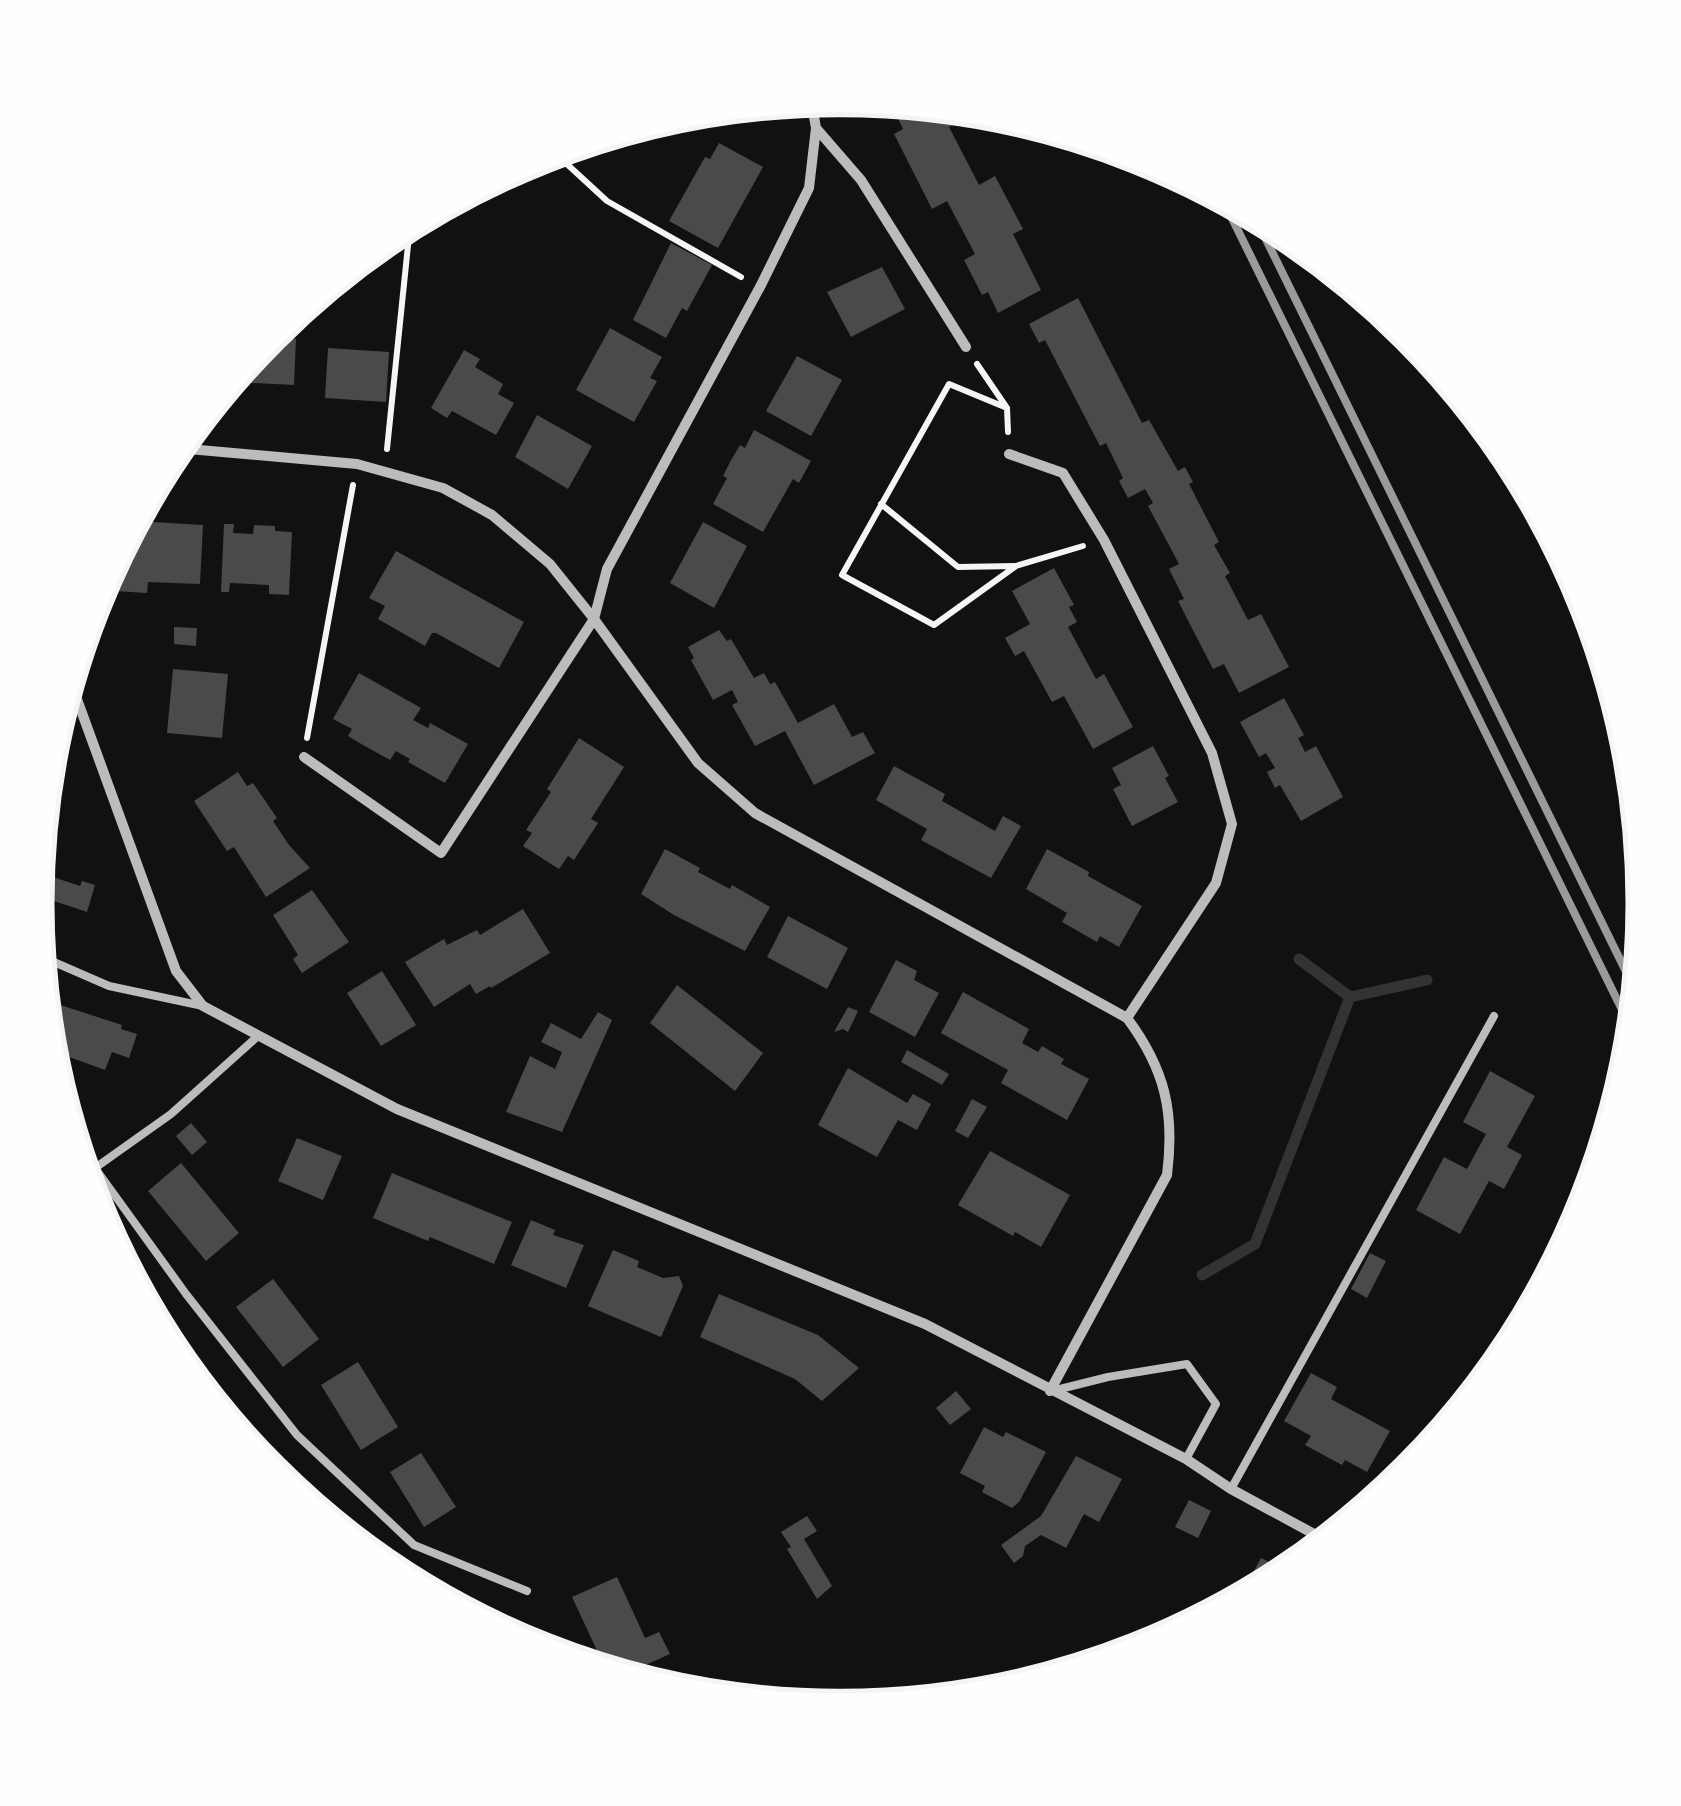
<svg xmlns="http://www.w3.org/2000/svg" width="1681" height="1806" viewBox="0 0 1681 1806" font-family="'Roboto Serif',serif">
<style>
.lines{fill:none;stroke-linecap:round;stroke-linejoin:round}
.stream{stroke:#333;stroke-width:11}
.building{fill:#4a4a4a}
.path{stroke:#f5f5f5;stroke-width:6}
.service{stroke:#bcbcbc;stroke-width:8}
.minor{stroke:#bcbcbc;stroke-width:10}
.rail{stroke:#9a9a9a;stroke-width:8}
.rim{fill:none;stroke:#f5f5f5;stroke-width:5}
</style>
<rect width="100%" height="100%" fill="#111"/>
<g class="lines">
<path class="stream" d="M1350,997L1427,980
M1202,1275L1255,1244L1350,997L1299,959"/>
</g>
<path class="building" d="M890,102L952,109L960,122L949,127L979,185L995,176L1023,229L1013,234L1041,290L998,313L988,292L982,295L964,260L975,254L947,201L932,209L894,134L903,129Z
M748,107L706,128L698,112Z
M719,143L763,167L718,248L669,221L705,157L710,159Z
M671,243L712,265L687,311L682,308L666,338L633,320Z
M882,267L905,309L851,337L827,292Z
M1078,298L1142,423L1149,420L1178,471L1185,467L1193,482L1189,484L1219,542L1214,545L1230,573L1225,576L1248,620L1261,614L1289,667L1239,693L1224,664L1213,669L1178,601L1184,599L1169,569L1179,564L1148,506L1153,503L1145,489L1128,498L1119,481L1123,478L1106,443L1100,446L1045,340L1039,343L1029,324Z
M610,328L662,357L650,378L657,381L634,422L576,390Z
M268,337L296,339L294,385L231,382Z
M328,348L389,352L386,402L325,398Z
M464,350L480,359L475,367L503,384L498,394L514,403L496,435L452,411L447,418L431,408Z
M797,356L842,380L811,436L766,411Z
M537,415L592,446L568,489L515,457Z
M754,430L811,461L799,483L793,479L763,532L713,504L727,478L723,476L730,462L740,445L745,448Z
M136,521L203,525L200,584L148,582L147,593L99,590Z
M703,522L747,546L714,608L670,583Z
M224,524H234L233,533L253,534L254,525L275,526V531L292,532L289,595L269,594V585L230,583L229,592H221Z
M396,551L524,622L499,668L436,633H432L425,646L378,619L385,606L369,598Z
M1054,568L1074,605L1069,607L1077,622L1068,627L1096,679L1104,674L1133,727L1093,749L1064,696L1052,702L1024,651L1015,656L1005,638L1030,624L1012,591Z
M174,627L197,628L196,646L174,644Z
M719,630L727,641L731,639L754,678L764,673L770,684L775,682L798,723L834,704L852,737L863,732L875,753L814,785L785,731L755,746L732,705L738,702L732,690L713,700L691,660L694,658L688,647Z
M173,669L228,674L222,738L167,733Z
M359,673L421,708L413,720L428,728L430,723L468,744L445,783L408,762L410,759L396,751L390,760L363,745L348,736L352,729L333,719Z
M1284,698L1304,735L1298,738L1305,752L1316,746L1343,797L1301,821L1280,785L1275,788L1267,772L1275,768L1266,753L1259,757L1240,722Z
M579,738L624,767L591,819L598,823L574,860L568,856L559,869L523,846L532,833L526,830L551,792L547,789Z
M1153,746L1169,776L1165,778L1178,802L1132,826L1113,789L1121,785L1112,768Z
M894,766L945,794L942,801L995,831L1003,816L1021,826L991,878L921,840L927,829L876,800Z
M238,772L247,786L253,783L277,818L273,821L289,845L310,868L266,897L234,847L227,851L194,801Z
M665,849L700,868L698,872L730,889L732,885L770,907L745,951L674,915L641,894Z
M1047,849L1089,872L1088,876L1142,906L1119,947L1100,936L1097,942L1062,922L1067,913L1026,889Z
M38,872L80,886L82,881L95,885L87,912L36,895Z
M312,890L349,942L302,973L293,959L298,955L273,915Z
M523,909L550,953L491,988L490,986L476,994L470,984L434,1007L405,962L444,939L447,945L477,930L480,935Z
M788,916L848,948L827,989L767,957Z
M896,960L917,971L914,980L939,993L915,1037L869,1012Z
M382,971L416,1025L381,1046L347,993Z
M677,985L763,1053L735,1091L650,1023Z
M963,992L1029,1029L1022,1043L1038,1052L1042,1046L1064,1059L1061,1064L1089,1079L1067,1120L1001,1083L1008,1070L941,1033Z
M45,1000L122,1025L121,1029L137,1034L129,1058L112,1052L105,1070L61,1054L60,1058L50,1054Z
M848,1007L858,1011L848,1032L843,1029L834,1032Z
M598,1012L612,1020L562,1132L506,1112L530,1056L555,1069L562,1052L541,1042L551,1023L581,1039Z
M907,1050L949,1074L942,1085L901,1062Z
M848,1068L907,1103L913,1094L931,1104L917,1130L898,1120L877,1157L818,1125Z
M1490,1071L1535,1096L1507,1147L1522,1155L1504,1189L1489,1181L1460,1234L1416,1210L1444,1157L1467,1169L1486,1134L1463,1122Z
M972,1099L987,1107L968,1138L955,1131Z
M191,1123L207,1142L192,1155L176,1136Z
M297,1138L342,1156L323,1200L278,1181Z
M990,1151L1070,1195L1041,1247L1015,1232L1013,1236L958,1205Z
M181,1163L239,1233L206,1261L148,1191Z
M392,1173L512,1222L494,1264L430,1237L428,1241L373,1218Z
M531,1220L555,1230L553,1235L584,1245L566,1288L511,1265Z
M613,1250L639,1261L637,1267L663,1278L679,1276L683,1286L661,1337L588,1306Z
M1370,1253L1386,1261L1367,1298L1351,1289Z
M273,1279L319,1339L283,1367L236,1307Z
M719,1294L818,1335L859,1368L822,1401L795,1379L700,1337Z
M358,1362L398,1427L361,1450L321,1385Z
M1311,1373L1337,1387L1331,1399L1390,1431L1367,1472L1345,1460L1342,1465L1305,1445L1311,1436L1284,1421Z
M956,1391L971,1409L950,1425L936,1408Z
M984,1427L1003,1437L1006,1432L1046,1452L1019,1502L1012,1508L982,1492L985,1486L960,1473Z
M421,1453L456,1507L424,1527L390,1472Z
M1076,1456L1122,1479L1099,1522L1084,1514L1066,1548L1041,1535L1025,1546L1023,1556L1014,1563L1001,1545L1041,1516Z
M1189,1500L1211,1511L1198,1538L1175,1527Z
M807,1516L817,1531L804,1539L832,1586L817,1599L787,1549L791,1547L781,1532Z
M1261,1558L1289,1572L1236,1600L1232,1598L1242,1579L1248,1582Z
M617,1577L645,1638L659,1632L670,1654L623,1675L598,1667L595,1661L601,1659L572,1597Z"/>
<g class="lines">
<path class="path" d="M556,154L607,201L741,277
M977,364L1007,408L1008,432
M1007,408L949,384L842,575L934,625L1016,566L1083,546
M387,449L410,226L558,151
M881,504L958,567L1015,566
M307,738L353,485"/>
<path class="service" d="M40,956L109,986L203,1006
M258,1036L171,1114L95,1168L186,1294L297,1435L414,1545L527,1591
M1052,1391L1108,1377L1187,1364L1216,1404L1186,1459
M1231,1489L1494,1016"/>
<path class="minor" d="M816,128L861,180L966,347
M177,448L357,464L443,488L492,515L550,564L594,619L698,763L755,813L1127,1018C1165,1069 1175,1112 1167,1175L1050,1391
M1009,454L1063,473L1104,540L1212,753L1232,824L1216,883L1127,1018
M70,680L176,971L203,1006L397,1109L925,1324L1186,1459L1231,1489L1327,1541
M304,757L441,853L594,619L607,569L760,287L809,188L816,128L811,100"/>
<path class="rail" d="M1222,198L1633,1032
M1254,215L1637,994"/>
</g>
<path d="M0 0H1681V1806H0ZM52 903a788 788 0 1 1 1576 0a788 788 0 1 1-1576 0Z" fill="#fefefe" fill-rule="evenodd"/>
<path class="rim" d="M52 903a788 788 0 1 1 1576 0a788 788 0 1 1-1576 0Z"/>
</svg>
